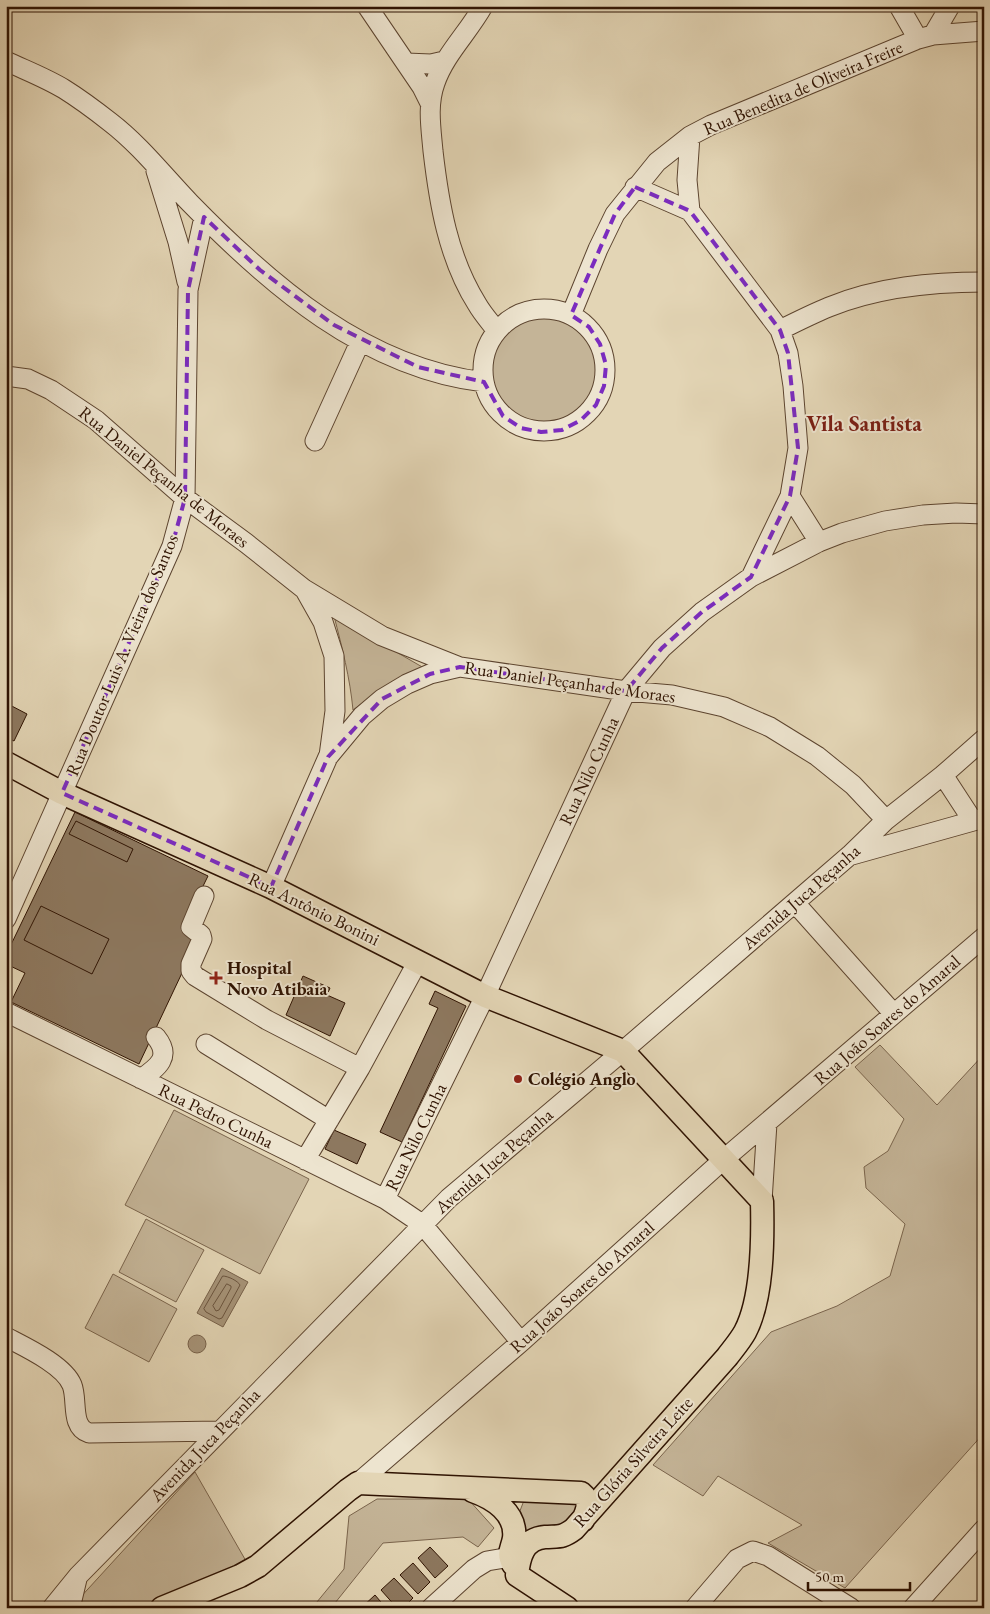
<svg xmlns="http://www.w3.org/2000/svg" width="990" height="1614" viewBox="0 0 990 1614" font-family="'EB Garamond',serif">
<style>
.green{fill:#c4b497;stroke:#7a644c}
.water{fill:#a69378;stroke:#766049}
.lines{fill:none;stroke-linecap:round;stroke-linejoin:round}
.shore{stroke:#6a533d;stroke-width:1}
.building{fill:#8d785f;stroke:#2f1302}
.minor-casing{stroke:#5c442f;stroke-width:21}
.major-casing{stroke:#2f1302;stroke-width:25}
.minor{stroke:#ede4cf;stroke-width:19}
.major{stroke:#e3d5b5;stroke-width:22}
.marked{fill:none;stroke:#7b2cbf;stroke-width:4;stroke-dasharray:10 6;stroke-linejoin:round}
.poi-dot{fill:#8f2418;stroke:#ede4cf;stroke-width:2}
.labels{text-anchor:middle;stroke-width:4;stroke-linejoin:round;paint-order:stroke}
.street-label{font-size:18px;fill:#2f1302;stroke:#ede4cf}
.poi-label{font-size:18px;font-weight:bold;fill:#2f1302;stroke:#ede4cf;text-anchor:start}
.district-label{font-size:22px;font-weight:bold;fill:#7a1f14;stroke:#ede4cf}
</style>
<rect width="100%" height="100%" fill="#e3d5b5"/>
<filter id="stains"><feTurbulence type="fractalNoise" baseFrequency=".004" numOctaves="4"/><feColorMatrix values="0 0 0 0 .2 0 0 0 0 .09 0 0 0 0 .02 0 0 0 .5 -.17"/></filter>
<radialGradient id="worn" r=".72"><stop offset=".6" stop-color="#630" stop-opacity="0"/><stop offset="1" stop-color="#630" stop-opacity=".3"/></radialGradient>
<path class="green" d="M491 370a54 54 0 1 1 108 0a54 54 0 1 1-108 0Z
M334,616L424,668L369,698L353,710C350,678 342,647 334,616Z
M880,1045L937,1105L984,1054V1433L845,1588L768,1543L802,1525L718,1476L703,1496L653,1465L771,1332L837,1306L890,1276L905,1224L866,1188L864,1167L888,1151L904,1119L855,1067Z
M174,1110L309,1179L260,1274L125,1205Z
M146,1219L204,1250L176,1302L119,1272Z
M113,1274L177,1309L149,1362L85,1328Z
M195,1472L246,1561L139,1608H85L77,1601Z
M574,1495L583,1519L526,1537L518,1516L523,1503L527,1498Z
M377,1499H468L494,1528L478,1547L463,1537L383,1543L331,1608H312L344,1569L349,1516Z"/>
<path class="water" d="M222,1268L248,1282L223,1327L197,1313Z
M188 1344a9 9 0 1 1 18 0a9 9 0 1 1-18 0Z"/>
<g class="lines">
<path class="shore" d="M223,1276C228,1276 238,1281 240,1285L222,1318L219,1319L206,1312L204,1309Z
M227,1284L231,1286V1288L219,1310L216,1311L213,1306Z"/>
</g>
<path class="building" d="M6,703L27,714L14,741L6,737Z
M75,812L208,876L182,929L199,937L139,1064L11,1002L25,973L6,964V955Z
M76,821L133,849L127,862L69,834Z
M41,906L109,939L92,974L24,940Z
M303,976L330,988L327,995L345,1003L330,1036L286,1015Z
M435,991L466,1006L402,1142L380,1132L438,1008L429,1004Z
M334,1130L366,1144L357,1164L325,1149Z
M430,1547L448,1566L435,1578L418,1558Z
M413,1563L430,1582L418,1594L400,1575Z
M394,1578L413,1598L403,1608H397L381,1590Z
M375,1595L386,1608H361Z"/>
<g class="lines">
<g class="minor-casing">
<path id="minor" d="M367,6L422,87L430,103
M483,6C468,33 445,54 435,83C427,105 431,128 433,151C439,203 448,258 477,304C482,313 490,322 497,331
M899,6L918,39
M933,35L950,6
M6,61C25,70 46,78 64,89C80,99 96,111 110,122C140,145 164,176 190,203C270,285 365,368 484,382
M406,63L431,64L444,61
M690,136L687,180L690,211
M156,171L178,242L187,282
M635,187L690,211L780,330L788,353L793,386L798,448L790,496L751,577
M483 370a61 61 0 1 1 122 0a61 61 0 1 1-122 0Z
M571,315L598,249L615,214L657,162L690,136L711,125L918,39L933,35L984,31
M780,330C796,322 812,314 829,307C878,287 931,282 984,282
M6,376L28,379L51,390L96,420L185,498L246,543L304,589L382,636L460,667L626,691L672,695L724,707L770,727L817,756L853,785L886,820
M315,441L360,342
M790,496L819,542
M305,590L323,622L334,656L335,711L329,756
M943,775L973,821
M852,855L984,818
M271,887L328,757L362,716L382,699L407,684L430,674L460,667
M204,896L191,927L201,935L202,939L191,964V971L195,976L267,1020L360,1068
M795,903L894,1014
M6,919L172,546L185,498L188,290L204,217
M6,1012L385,1199L422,1224L521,1342
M206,1044L329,1120
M141,1079C158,1067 172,1057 156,1037
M305,1160L360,1068L418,961
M385,1199L485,996L626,691L662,648L702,612L751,577L819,542L842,533L885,521L923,515L956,513L984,514
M762,1201L767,1123
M6,1337C25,1347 64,1365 72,1385C78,1400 70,1427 89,1433L219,1431
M358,1483L521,1342L723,1160L984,937
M52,1608L78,1576L449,1198L623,1051L850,855L886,820L943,775L984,739
M72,1608V1600L77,1579
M431,1608L474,1569L487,1561L510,1557
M695,1608L737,1559L753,1551L768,1556L851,1608
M913,1608L984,1529"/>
</g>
<g class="major-casing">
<path id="major" d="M6,763L62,793L271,887L485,996L623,1051L762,1201C763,1239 763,1298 745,1332C740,1341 733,1349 727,1357L574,1529C562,1538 559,1536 545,1537C523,1539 519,1557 517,1575
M473,1491C493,1498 517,1513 514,1538C512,1550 507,1552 513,1564
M517,1575L567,1608
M162,1608L240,1576L258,1566L348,1490L358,1483L581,1493C591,1501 588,1509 583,1520"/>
</g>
<use href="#minor" class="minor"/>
<use href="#major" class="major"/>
</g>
<path class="marked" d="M635,187L690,211L780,330L788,353L798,448L790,496L751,577L702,612L662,648L626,691L460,667L430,674L382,699L328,757L271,887L62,793L172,546L185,498L188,290L204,217L260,270L334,325L418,367L484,382L503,416L521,428L541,432L562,430L581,420L596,405L604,386L606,365L600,344L589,327L571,315L615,214Z"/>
<g class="poi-dot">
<path d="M213.5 970.5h5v5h5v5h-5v5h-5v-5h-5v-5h5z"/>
<circle cx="518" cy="1079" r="5"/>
</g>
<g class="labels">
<g class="street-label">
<text transform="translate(803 88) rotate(-23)" y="6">Rua Benedita de Oliveira Freire</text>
<text transform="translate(164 477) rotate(39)" y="6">Rua Daniel Peçanha de Moraes</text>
<text transform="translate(122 655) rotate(-67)" y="6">Rua Doutor Luis A. Vieira dos Santos</text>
<text transform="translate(570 682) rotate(8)" y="6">Rua Daniel Peçanha de Moraes</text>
<text transform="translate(589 771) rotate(-65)" y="6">Rua Nilo Cunha</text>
<text transform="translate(801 897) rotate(-41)" y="6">Avenida Juca Peçanha</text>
<text transform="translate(314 909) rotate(26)" y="6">Rua Antônio Bonini</text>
<text transform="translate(887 1020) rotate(-41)" y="6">Rua João Soares do Amaral</text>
<text transform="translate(216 1116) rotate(26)" y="6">Rua Pedro Cunha</text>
<text transform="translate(416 1137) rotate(-64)" y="6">Rua Nilo Cunha</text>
<text transform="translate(494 1161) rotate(-41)" y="6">Avenida Juca Peçanha</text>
<text transform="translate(582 1287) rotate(-42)" y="6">Rua João Soares do Amaral</text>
<text transform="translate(205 1445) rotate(-46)" y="6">Avenida Juca Peçanha</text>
<text transform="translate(633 1462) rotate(-48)" y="6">Rua Glória Silveira Leite</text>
</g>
<g class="poi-label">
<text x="227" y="974">Hospital<tspan x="227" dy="21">Novo Atibaia</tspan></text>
<text x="528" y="1085">Colégio Anglo</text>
</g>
<g class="district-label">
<text x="864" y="431">Vila Santista</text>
</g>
</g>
<rect width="990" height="1614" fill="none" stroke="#e3d5b5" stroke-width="25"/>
<rect x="8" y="8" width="975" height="1599" fill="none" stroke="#2f1302" stroke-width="2.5"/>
<rect x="12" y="12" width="965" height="1589" fill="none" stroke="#2f1302"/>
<path d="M808 1582v8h102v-8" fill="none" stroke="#2f1302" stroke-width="2.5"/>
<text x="815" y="1582" font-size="15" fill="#2f1302" stroke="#ede4cf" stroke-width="4" paint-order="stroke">50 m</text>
<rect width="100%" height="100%" filter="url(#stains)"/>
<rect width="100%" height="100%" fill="url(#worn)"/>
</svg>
